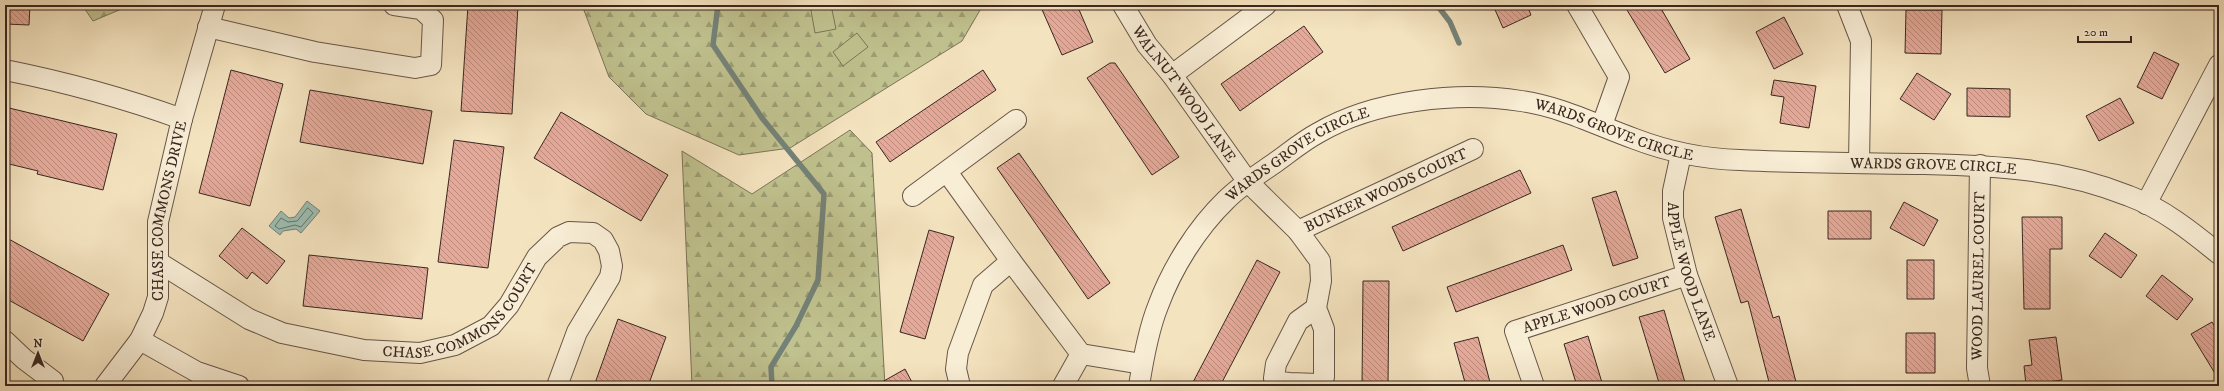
<svg xmlns="http://www.w3.org/2000/svg" width="2224" height="391" viewBox="0 0 2224 391" font-family="'IM FELL DW Pica',serif">
<style>
.forest{fill:url(#forest-firs);stroke:#7c7458}
.park{fill:#c0c28f;stroke:#7c7458}
.water{fill:#9cbeb2;stroke:#748278}
.lines{fill:none;stroke-linecap:round;stroke-linejoin:round}
.shore{stroke:#6a7269;stroke-width:1}
.stream{stroke:#748278;stroke-width:5.5}
.building{fill:url(#building-back-hatch);stroke:#392720}
.minor-casing{stroke:#685648;stroke-width:22}
.minor{stroke:#f8edd5;stroke-width:20}
.labels{text-anchor:middle;stroke-width:3;stroke-linejoin:round;paint-order:stroke}
.street-label{font-size:15px;fill:#392720;stroke:#f8edd5}
</style>
<defs>
<pattern id="forest-firs" width="22" height="20" patternUnits="userSpaceOnUse"><rect width="22" height="20" fill="#c0c28f"/><path d="M5 1l3.5 6h-7zM16 11l3.5 6h-7z" fill="#9d9e74"/></pattern>
<pattern id="building-back-hatch" width="6" height="6" patternUnits="userSpaceOnUse"><rect width="6" height="6" fill="#e5a999"/><path d="M-1 5l2 2M0 0l6 6M5-1l2 2" fill="none" stroke="#bb8a7c"/></pattern>
</defs>
<rect width="100%" height="100%" fill="#f4e3bf"/>
<filter id="stains"><feTurbulence type="fractalNoise" baseFrequency=".005" numOctaves="4"/><feColorMatrix values="0 0 0 0 .2 0 0 0 0 .09 0 0 0 0 .02 0 0 0 .5 -.17"/></filter>
<radialGradient id="worn" r=".72"><stop offset=".6" stop-color="#630" stop-opacity="0"/><stop offset="1" stop-color="#630" stop-opacity=".3"/></radialGradient>
<path class="forest" d="M82,5H131L93,21Z
M582,5H983L962,41L790,148L739,155L646,114L609,77Z
M850,130L872,153L885,386H692L682,151L752,194Z"/>
<path class="park" d="M810,5H831L836,29L815,33Z
M857,33L868,47L843,66L833,52Z"/>
<path class="water" d="M307,201L320,211L301,233L296,229L283,231L280,235L269,226L281,211L289,218L295,217Z"/>
<g class="lines">
<path class="shore" d="M308,208L313,213L301,227L295,225L279,229L275,226L281,218L288,222L297,221Z"/>
<path class="stream" d="M718,5L713,45L762,118L824,194L818,280L796,326L771,367L772,386
M1437,5L1450,22L1459,43"/>
</g>
<path class="building" d="M5,5H30L29,25L5,24Z
M468,5H518L512,114L461,111Z
M1040,5H1077L1093,42L1062,55Z
M1493,5H1527L1531,15L1503,28Z
M1624,5H1659L1690,59L1665,73Z
M1906,10H1942L1941,54L1905,53Z
M1784,17L1803,54L1774,69L1756,32Z
M1304,26L1323,52L1240,111L1221,84Z
M2154,52L2179,64L2162,99L2137,87Z
M1110,63H1115L1179,157L1152,175L1087,78Z
M231,70L283,84L250,206L199,193Z
M983,70L996,90L890,162L876,142Z
M1917,73L1951,94L1934,120L1900,99Z
M1774,80L1816,86L1809,128L1780,123L1784,97L1771,95Z
M1967,88L2010,89V117L1967,116Z
M310,90L432,111L423,164L300,142Z
M2120,98L2134,123L2099,141L2086,116Z
M5,107L117,134L103,190L37,174L38,171L5,163Z
M561,112L668,175L641,221L534,158Z
M454,140L504,147L488,268L438,262Z
M1019,153L1110,283L1088,299L997,168Z
M1520,170L1531,193L1403,251L1392,227Z
M1616,191L1638,258L1613,266L1592,198Z
M1904,202L1938,220L1924,246L1890,228Z
M1741,209L1773,318L1779,316L1797,386H1770L1748,301L1741,303L1715,217Z
M1828,211H1871V239H1828Z
M2022,217H2062V249H2050V309H2024Z
M242,228L285,261L267,284L252,272L247,279L219,256Z
M929,230L954,237L925,339L900,332Z
M2105,233L2137,255L2121,278L2089,256Z
M5,237L109,294L83,341L5,298Z
M1563,245L1572,270L1456,312L1447,287Z
M309,255L428,268L422,319L303,306Z
M1257,260L1280,272L1220,386H1191Z
M1907,260H1934V299H1907Z
M2162,275L2193,299L2177,320L2146,296Z
M1363,281H1389L1388,386H1362Z
M1664,310L1686,386H1660L1639,317Z
M618,319L666,337L648,386H594Z
M2212,322L2219,333V380L2191,334Z
M1906,333H1935V373H1906Z
M1588,336L1603,386H1577L1564,344Z
M1478,337L1491,386H1466L1454,343Z
M2056,337L2062,380L2026,385L2024,366L2032,365L2029,340Z
M905,369L914,386H875Z"/>
<g class="lines">
<g class="minor-casing">
<g id="minor">
<path id="s1" d="M1123,5L1147,45L1172,75L1248,182L1298,231L1320,261L1321,281L1316,308L1324,329V377L1322,381L1318,384L1290,383L1279,382L1274,378L1276,364L1298,321L1316,308"/>
<path d="M1577,5L1619,77L1602,125"/>
<path d="M1847,5L1861,41L1859,163"/>
<path d="M208,27L315,52L415,68L431,65L433,20L421,9L394,5"/>
<path d="M5,70C65,82 124,98 182,119"/>
<path d="M1172,75L1266,5"/>
<path id="s2" d="M1681,154L1673,191V218L1687,275L1728,386"/>
<path d="M1980,165L1977,368L1980,386"/>
<path d="M947,172L1011,261L1081,354L1142,364"/>
<path d="M913,196L1016,120"/>
<path d="M2146,204L2219,65"/>
<path id="s3" d="M1298,231L1473,149"/>
<path id="s4" d="M158,262L249,319L282,333L364,350L420,353L455,345L491,326L509,305L537,257L558,237L569,232L593,233L603,240L609,251L612,266L610,277L577,332L557,386"/>
<path d="M140,340L197,372L239,386"/>
<path d="M5,341L24,359L53,381"/>
<path id="s5" d="M105,386L140,340L153,313L158,297V222L182,119L215,5"/>
<path d="M960,386L956,369L958,353L983,285L1011,261"/>
<path d="M1063,386L1081,354"/>
<path id="s6" d="M1139,386C1143,360 1148,331 1158,306C1172,268 1197,228 1226,200C1241,185 1259,174 1276,162C1290,152 1303,141 1318,133C1374,100 1458,91 1521,101C1562,107 1596,125 1635,139C1669,152 1703,159 1740,160C1801,163 1862,163 1924,164C1997,166 2059,168 2129,196C2162,208 2192,232 2219,254"/>
<path id="s7" d="M1534,386L1515,331L1687,275"/>
</g>
</g>
<use href="#minor" class="minor"/>
</g>
<g class="labels">
<g class="street-label">
<text dy="5" stroke="none"><textPath href="#s1" startOffset="108">WALNUT WOOD LANE</textPath></text>
<text dy="5" stroke="none"><textPath href="#s6" startOffset="630">WARDS GROVE CIRCLE</textPath></text>
<text dy="5" stroke="none"><textPath href="#s6" startOffset="295">WARDS GROVE CIRCLE</textPath></text>
<text dy="5" stroke="none"><textPath href="#s6" startOffset="954">WARDS GROVE CIRCLE</textPath></text>
<text dy="5" stroke="none"><textPath href="#s3" startOffset="97">BUNKER WOODS COURT</textPath></text>
<text dy="5" stroke="none"><textPath href="#s5" startOffset="192">CHASE COMMONS DRIVE</textPath></text>
<text dy="5" stroke="none"><textPath href="#s2" startOffset="121">APPLE WOOD LANE</textPath></text>
<text transform="translate(1978 276) rotate(-89)" y="5">WOOD LAUREL COURT</text>
<text dy="5" stroke="none"><textPath href="#s4" startOffset="340">CHASE COMMONS COURT</textPath></text>
<text dy="5" stroke="none"><textPath href="#s7" startOffset="144">APPLE WOOD COURT</textPath></text>
</g>
</g>
<rect width="2224" height="391" fill="none" stroke="#f4e3bf" stroke-width="20"/>
<rect x="6" y="6" width="2212" height="379" fill="none" stroke="#392720" stroke-width="2"/>
<rect x="10" y="10" width="2204" height="371" fill="none" stroke="#392720"/>
<g transform="translate(38 353)" stroke="#f8edd5" stroke-width="3" paint-order="stroke">
<path d="M0-3L7 15L0 10L-7 15Z" fill="#392720"/>
<text y="-6" font-size="11" font-weight="bold" text-anchor="middle" fill="#392720">N</text>
</g>
<path d="M2078 36v6h53v-6" fill="none" stroke="#392720" stroke-width="2"/>
<text x="2084" y="36" font-size="12" fill="#392720" stroke="#f8edd5" stroke-width="3" paint-order="stroke">20 m</text>
<rect width="100%" height="100%" filter="url(#stains)"/>
<rect width="100%" height="100%" fill="url(#worn)"/>
</svg>
